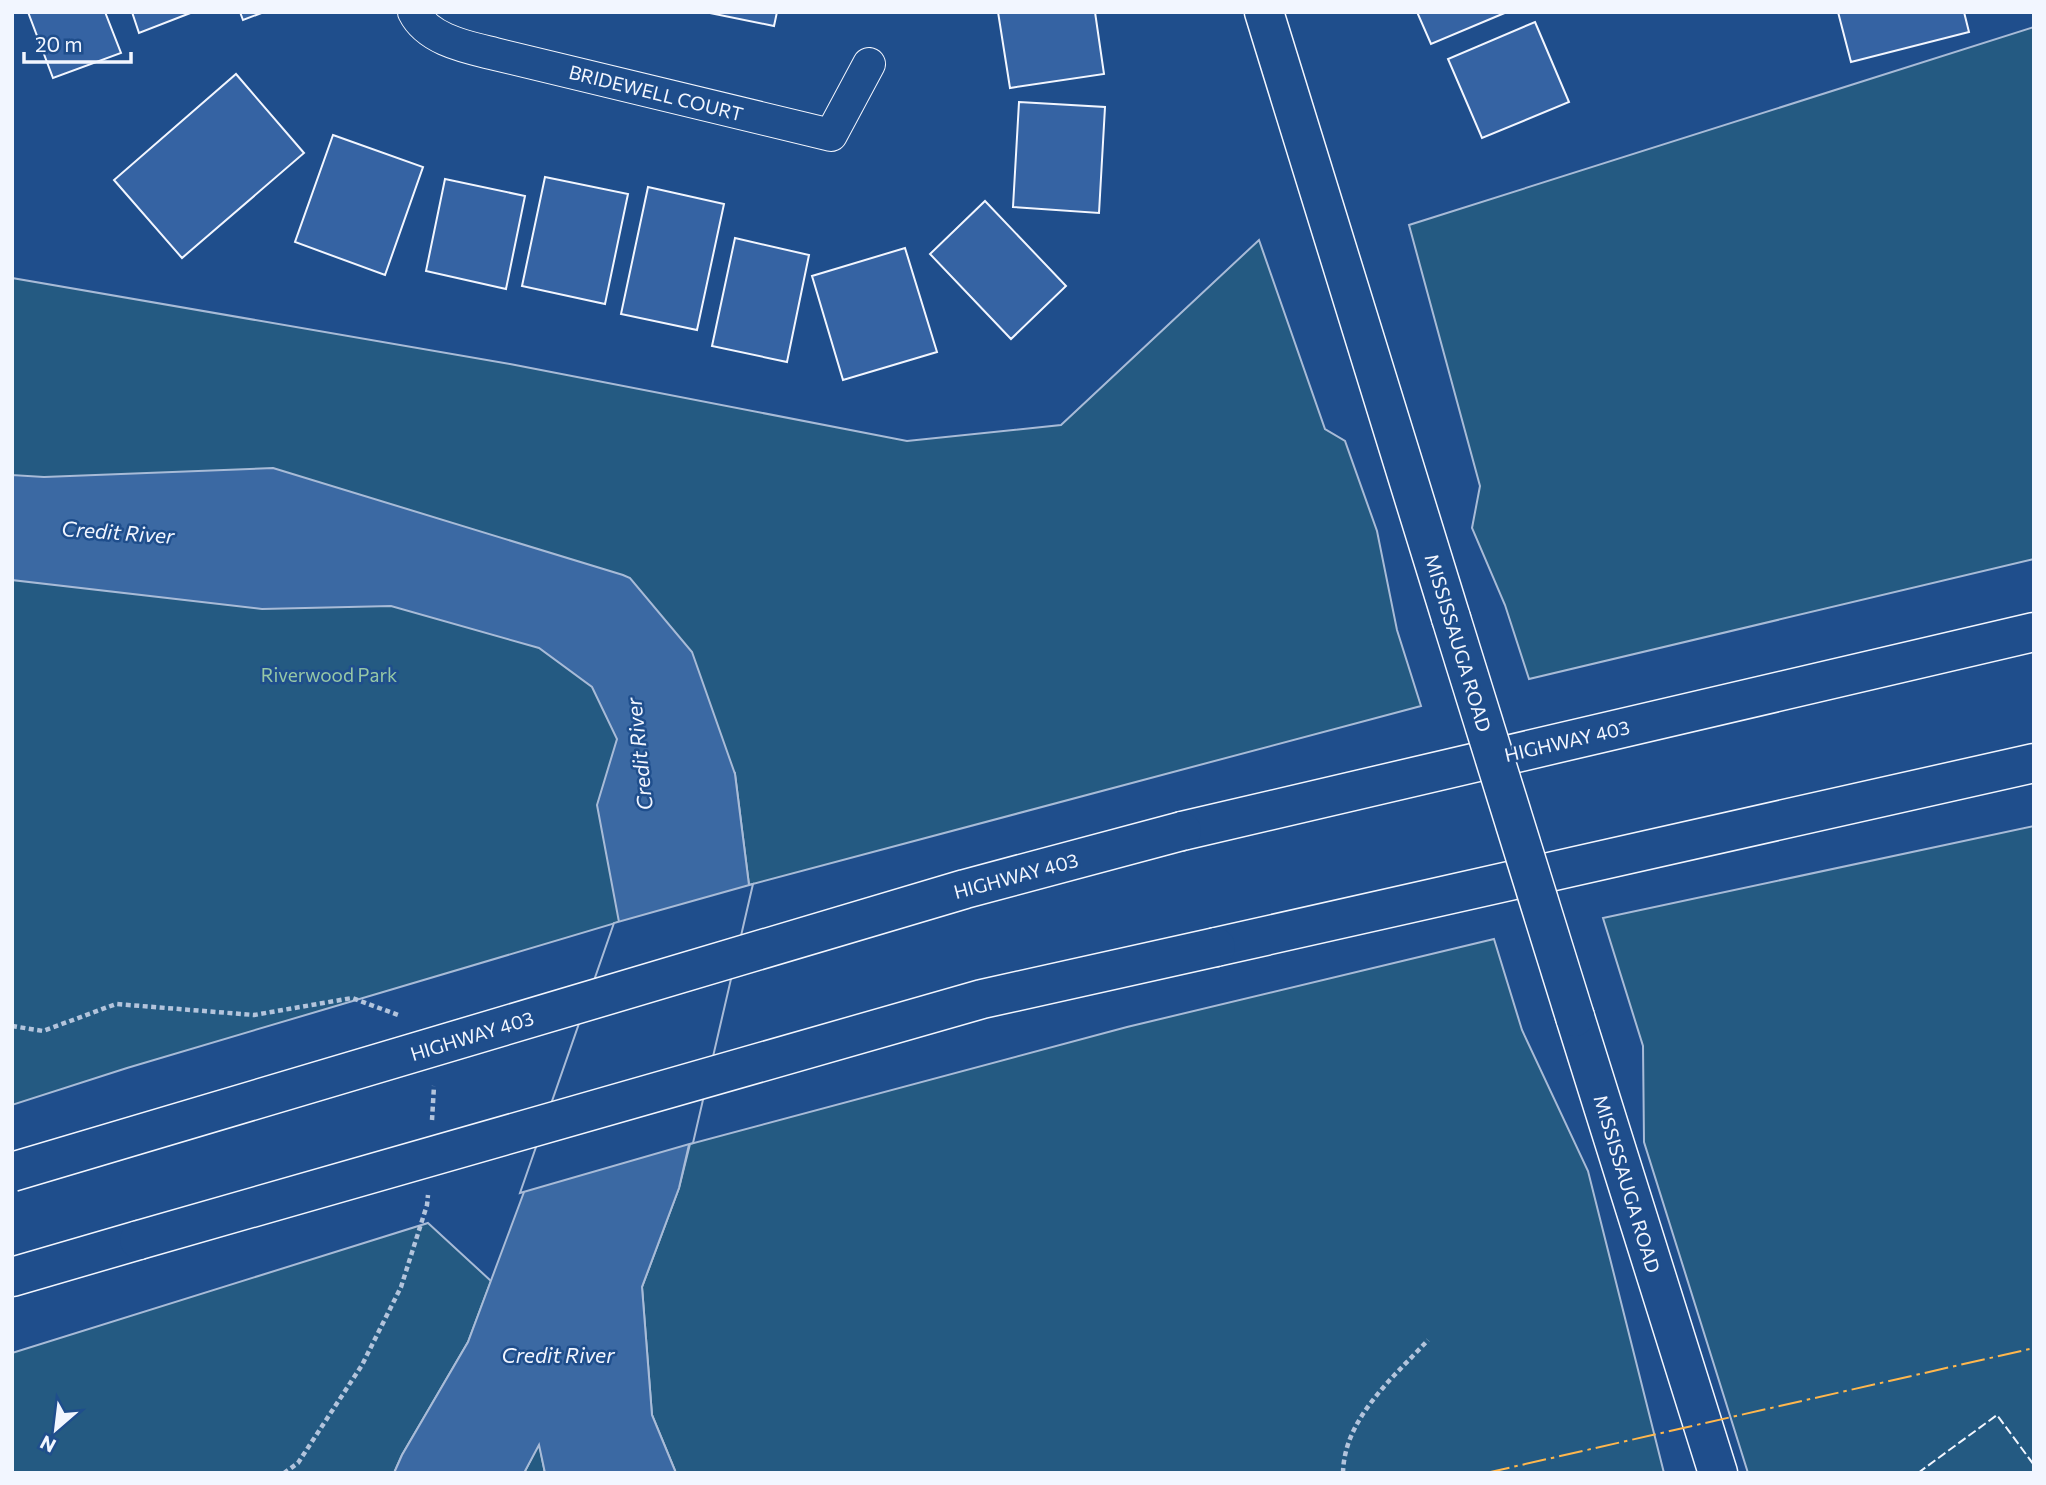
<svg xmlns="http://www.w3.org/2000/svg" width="2046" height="1485" viewBox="0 0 2046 1485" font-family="Commissioner,sans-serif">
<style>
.green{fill:#245a82;stroke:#a8bbd7;stroke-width:2}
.water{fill:#3b69a3;stroke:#a8bbd7;stroke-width:2}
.pier{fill:#1f4e8c;stroke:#a8bbd7;stroke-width:2}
.building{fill:#3563a3;stroke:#f2f6ff;stroke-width:2}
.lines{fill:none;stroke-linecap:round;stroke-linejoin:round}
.minor-casing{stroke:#f2f6ff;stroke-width:34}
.secondary-casing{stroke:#f2f6ff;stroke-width:41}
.motorway-casing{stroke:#f2f6ff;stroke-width:41}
.path{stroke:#b3c4dc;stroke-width:4.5;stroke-dasharray:5 3.5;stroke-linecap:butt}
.minor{stroke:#1f4e8c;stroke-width:32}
.secondary{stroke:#1f4e8c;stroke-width:38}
.motorway{stroke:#1f4e8c;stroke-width:38}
.secondary-bridge-casing{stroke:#f2f6ff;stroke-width:41;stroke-linecap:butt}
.motorway-bridge-casing{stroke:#f2f6ff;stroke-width:41;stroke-linecap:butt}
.secondary-bridge{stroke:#1f4e8c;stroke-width:38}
.motorway-bridge{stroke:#1f4e8c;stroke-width:38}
.fence{stroke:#f2f6ff;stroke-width:2;stroke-dasharray:9 3.5;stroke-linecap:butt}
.power{stroke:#ffb74d;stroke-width:2;stroke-dasharray:24 5 3.5 5;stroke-linecap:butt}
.labels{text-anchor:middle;stroke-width:5;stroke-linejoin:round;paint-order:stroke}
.street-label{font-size:19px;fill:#f2f6ff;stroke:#1f4e8c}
.park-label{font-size:19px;fill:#97c8a6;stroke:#1f4e8c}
.water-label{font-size:21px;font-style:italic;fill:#f2f6ff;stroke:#1f4e8c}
</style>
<rect width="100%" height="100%" fill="#1f4e8c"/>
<path class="green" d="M2034,27V559L1529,679L1505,605L1472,528L1480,486L1409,225Z
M1259,240L1325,429L1345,441L1377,531L1397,630L1421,706L749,885L735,774L619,922L127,1068L12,1105V278L510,364L907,441L1061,425Z
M2034,826V1473H1748L1644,1142L1643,1046L1603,918Z
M1494,939L1522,1030L1588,1171L1664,1473H676L652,1415L642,1287L679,1188L690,1144L1127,1027Z
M428,1223L491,1281L468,1342L402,1455L394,1473H12V1353Z
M539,1443L545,1473H524Z"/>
<path class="water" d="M273,468L623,575L630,578L692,652L735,774L749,885L679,1188L642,1287L652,1415L676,1473H545L539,1445L524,1473H394L402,1455L468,1342L524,1192L619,922L597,805L617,739L592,687L539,648L391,606L262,609L12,580V475L44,477Z"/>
<path class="pier" d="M753,884L693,1143L520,1193L614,923Z"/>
<path class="building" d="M28,12H105L121,53L53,78Z
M132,12H193L139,33Z
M240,12H264L243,20Z
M705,12H777L774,26Z
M998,12H1095L1104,74L1010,88Z
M1417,12H1507L1431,44Z
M1838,12H1964L1969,32L1851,62Z
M1535,22L1569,102L1482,138L1448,59Z
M236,74L304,153L182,258L114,180Z
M1019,102L1105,107L1099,213L1013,207Z
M333,135L423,167L385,275L295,242Z
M545,177L628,194L605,304L522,286Z
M445,179L525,196L506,289L426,271Z
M648,187L724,204L697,330L621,314Z
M985,201L1066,286L1011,339L930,254Z
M735,238L809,255L787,362L712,346Z
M905,248L937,352L843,380L812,276Z"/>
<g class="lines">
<g class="minor-casing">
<path id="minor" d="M414,12C428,40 467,47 495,54L831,135L869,64"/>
</g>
<g class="secondary-casing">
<path id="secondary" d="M1264,12L1451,618
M1575,1017L1718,1473"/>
</g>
<g class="motorway-casing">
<path id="motorway" d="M1182,831L2034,632
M1216,947L2034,763
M12,1277L139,1240"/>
</g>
<path class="path" d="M12,1026L43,1031L116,1004L254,1015L352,998L401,1016
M432,1120L434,1086
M284,1473L298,1463L362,1365L401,1287L427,1205L428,1195
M1343,1473C1344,1418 1394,1377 1428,1340"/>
<use href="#minor" class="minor"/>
<use href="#secondary" class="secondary"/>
<use href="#motorway" class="motorway"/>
<g class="secondary-bridge-casing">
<path id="secondary-bridge" d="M1451,618L1575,1017"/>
</g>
<g class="motorway-bridge-casing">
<path id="motorway-bridge" d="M12,1172L965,889L1182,831
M139,1240L982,999L1216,947"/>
</g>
<use href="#secondary-bridge" class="secondary-bridge"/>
<use href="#motorway-bridge" class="motorway-bridge"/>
<path class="fence" d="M1918,1473L1997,1415L2034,1465"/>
<path class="power" d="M1486,1473L2034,1348"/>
</g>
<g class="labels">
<g class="street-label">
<text transform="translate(656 93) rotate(14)" y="7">BRIDEWELL COURT</text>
<text transform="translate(1458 643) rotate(73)" y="7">MISSISSAUGA ROAD</text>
<text transform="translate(1567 741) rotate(-13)" y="7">HIGHWAY 403</text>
<text transform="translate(1016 876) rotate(-15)" y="7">HIGHWAY 403</text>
<text transform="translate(472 1036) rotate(-17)" y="7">HIGHWAY 403</text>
<text transform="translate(1627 1184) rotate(73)" y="7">MISSISSAUGA ROAD</text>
</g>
<g class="park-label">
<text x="329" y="682">Riverwood Park</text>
</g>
<g class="water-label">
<text transform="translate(118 533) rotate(4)" y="7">Credit River</text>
<text transform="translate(640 754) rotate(-96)" y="7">Credit River</text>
<text x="558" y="1363">Credit River</text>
</g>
</g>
<rect width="2046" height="1485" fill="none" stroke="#f2f6ff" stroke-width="28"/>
<g transform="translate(56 1429) rotate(208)" stroke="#1f4e8c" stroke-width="5" paint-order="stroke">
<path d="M0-5L12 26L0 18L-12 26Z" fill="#f2f6ff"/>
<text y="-10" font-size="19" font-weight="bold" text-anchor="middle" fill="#f2f6ff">N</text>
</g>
<path d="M24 52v10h107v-10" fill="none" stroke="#f2f6ff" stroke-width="3.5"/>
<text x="35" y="52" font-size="21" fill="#f2f6ff" stroke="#1f4e8c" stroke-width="5" paint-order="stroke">20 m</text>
</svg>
